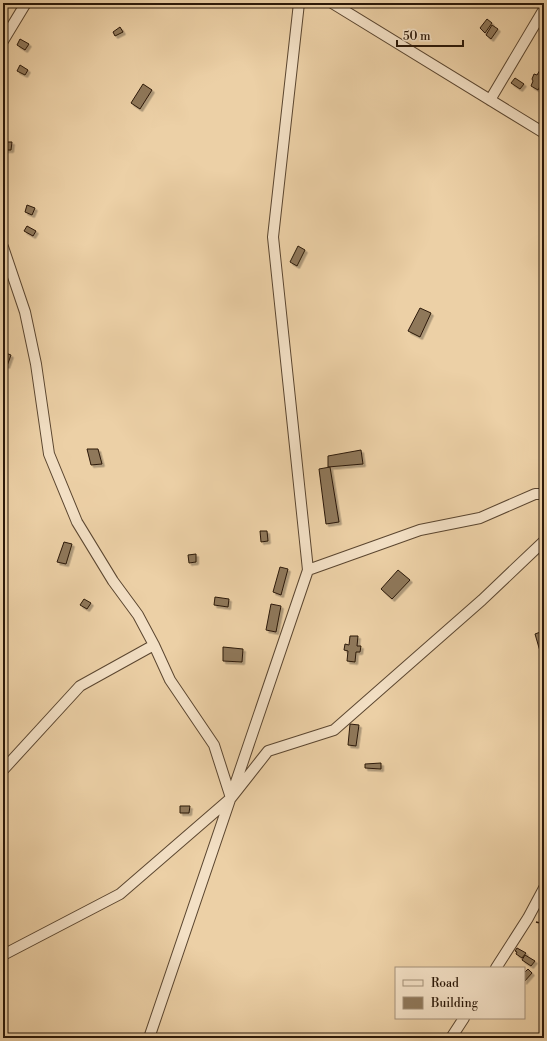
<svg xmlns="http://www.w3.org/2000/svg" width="547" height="1041" viewBox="0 0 547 1041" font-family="'Libre Bodoni',serif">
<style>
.building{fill:#8f785a;stroke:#2b1808;filter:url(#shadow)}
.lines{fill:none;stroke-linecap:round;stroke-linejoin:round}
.minor-casing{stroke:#5b4630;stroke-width:12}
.path{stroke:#2b1808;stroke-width:1.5;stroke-dasharray:3 2;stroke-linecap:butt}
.minor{stroke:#f3e0c5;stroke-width:10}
</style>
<defs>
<filter id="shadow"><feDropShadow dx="2.5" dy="2.5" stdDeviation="0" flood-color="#0004"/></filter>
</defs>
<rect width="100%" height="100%" fill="#ecd0a6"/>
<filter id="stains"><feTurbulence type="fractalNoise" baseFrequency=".005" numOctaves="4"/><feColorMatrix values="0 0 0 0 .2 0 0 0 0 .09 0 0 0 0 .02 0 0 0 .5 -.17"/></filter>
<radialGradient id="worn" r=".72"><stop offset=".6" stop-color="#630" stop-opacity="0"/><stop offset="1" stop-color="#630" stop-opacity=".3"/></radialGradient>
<path class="building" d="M487,19L492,23L485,33L480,28Z
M492,25L498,29L491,39L486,35Z
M120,27L123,32L115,36L113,32Z
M20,39L29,44L25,50L17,45Z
M20,65L28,70L25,75L17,71Z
M540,70L544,72V79L538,90L531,86L533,81L532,79L534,74L537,75Z
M515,78L524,84L520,89L511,83Z
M143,84L152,90L140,109L131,103Z
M6,142H12L11,150H5Z
M27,205L35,208L32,215L25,212Z
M27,226L36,231L33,236L24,231Z
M298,246L305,250L297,266L290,262Z
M420,308L431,313L420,337L408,331Z
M3,352L11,355L7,366L3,364Z
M87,449H98L102,464L91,465Z
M361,450L363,464L328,467V456Z
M330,467L339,522L326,524L319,469Z
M260,531H267L268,541L261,542Z
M64,542L72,544L66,564L57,562Z
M196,554V562L189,563L188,555Z
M280,567L288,569L281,595L273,592Z
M398,570L410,580L392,599L381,589Z
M215,597L229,599L228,607L214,605Z
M84,599L91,603L87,609L80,605Z
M271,604L281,606L276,632L266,630Z
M543,631L544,636V665L535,634Z
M350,636H358L357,646H361L360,652H356L355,662L347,661L348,651L344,650L345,644L349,645Z
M223,647L243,649L242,662L223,661Z
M350,724L359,725L356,746L348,745Z
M381,763V769L365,768V764Z
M180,806H190L189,813H180Z
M517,948L526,953L522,958L516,954L517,952L515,951Z
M525,955L535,961L531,966L522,960Z
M528,969L532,973L524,982V973Z"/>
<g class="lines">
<g class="minor-casing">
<path id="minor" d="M299,3L273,237L308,570
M332,3L544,133
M3,41L26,3
M490,100L544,9
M3,247L25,312L36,364L49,454L77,522L113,581L138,615L154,645
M3,770L80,686L154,645L170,680L214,745L231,798
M3,955L120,894L231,798L268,751L334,730L482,600L544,541
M496,968L528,918L544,888
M149,1038L308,570L420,530L480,518L535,494H544
M451,1038L464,1018"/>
</g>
<path class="path" d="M536,922L544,924"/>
<use href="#minor" class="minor"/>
</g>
<rect width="547" height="1041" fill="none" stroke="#ecd0a6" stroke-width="16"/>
<rect x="4" y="4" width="539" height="1033" fill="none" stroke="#2b1808" stroke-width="2"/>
<rect x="8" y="8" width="531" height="1025" fill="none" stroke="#2b1808"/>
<rect x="395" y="967" width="130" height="52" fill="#f3e0c5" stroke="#a39079"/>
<rect x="403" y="980" width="20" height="6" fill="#f3e0c5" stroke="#a39079"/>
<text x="431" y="987" font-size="12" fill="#2b1808">Road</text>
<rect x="403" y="997" width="20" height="12" fill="#8f785a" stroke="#a39079"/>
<text x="431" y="1007" font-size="12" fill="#2b1808">Building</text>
<path d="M397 40v6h66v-6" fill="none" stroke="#2b1808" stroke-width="2"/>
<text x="403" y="40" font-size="12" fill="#2b1808" stroke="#f3e0c5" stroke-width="3" paint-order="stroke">50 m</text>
<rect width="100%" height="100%" filter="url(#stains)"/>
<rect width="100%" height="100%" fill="url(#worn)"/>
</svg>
